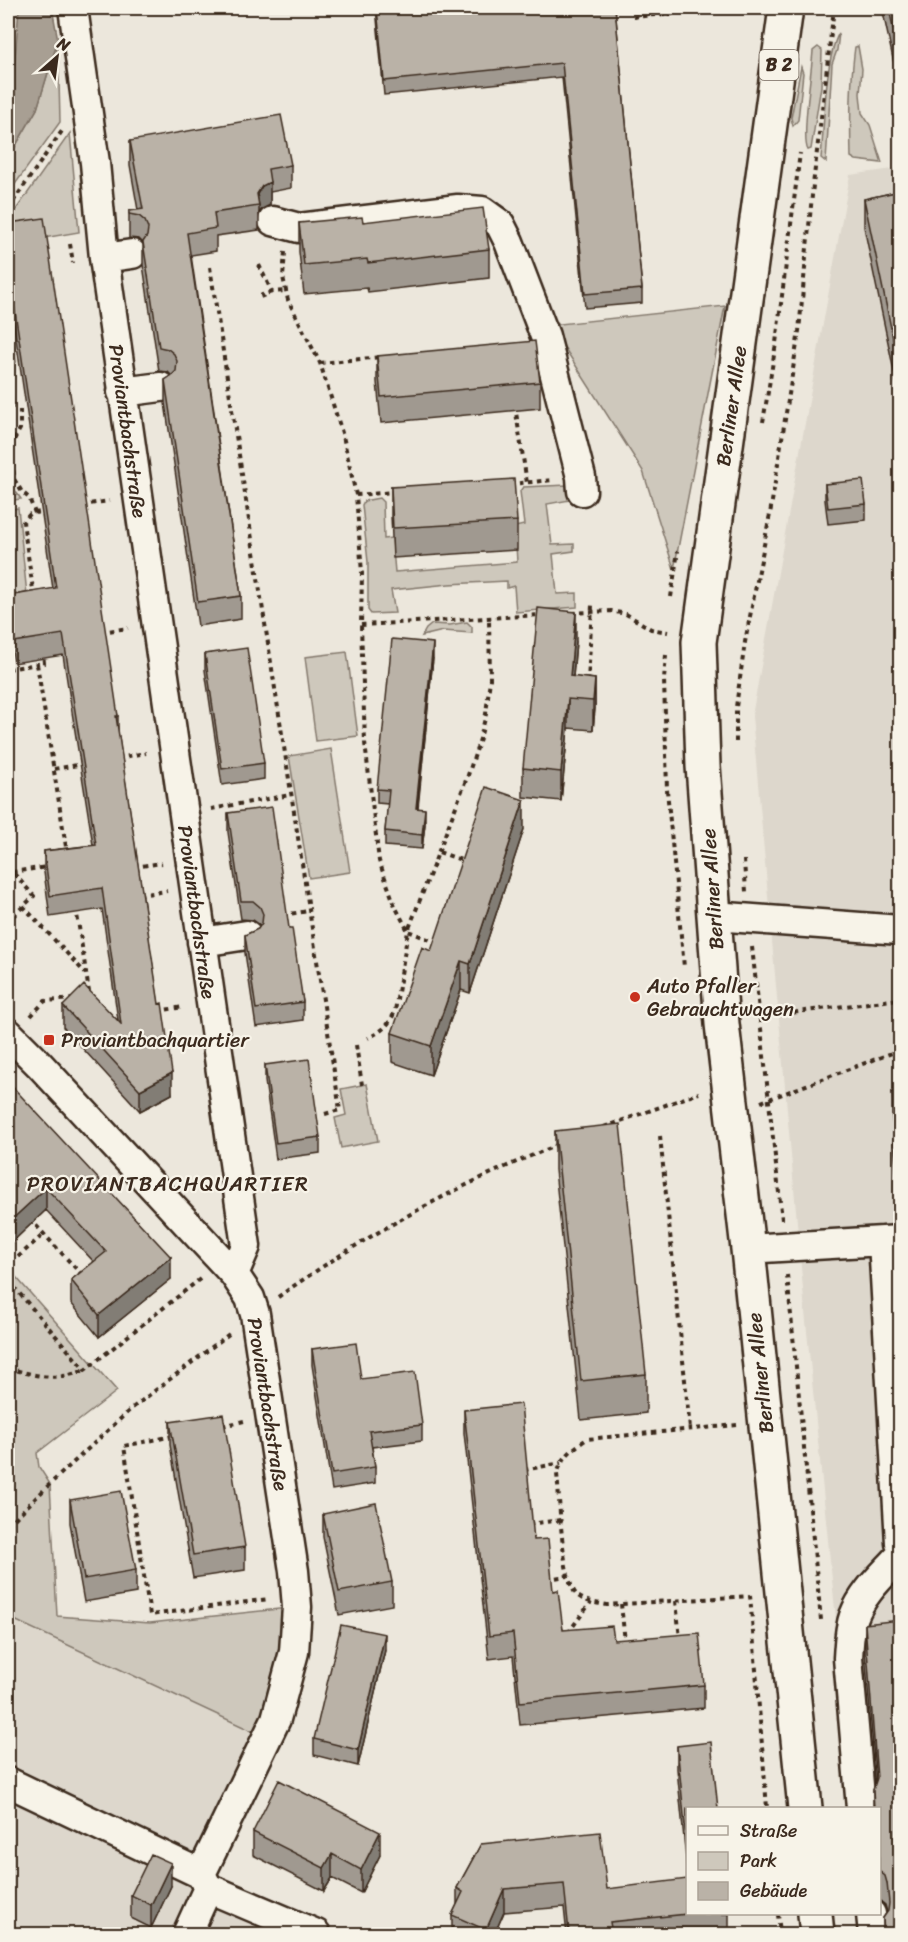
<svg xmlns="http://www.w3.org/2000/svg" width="908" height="1942" viewBox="0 0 908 1942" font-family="Sriracha,sans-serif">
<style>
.built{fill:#ddd7cc}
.green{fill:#cec8bc;stroke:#84796d;stroke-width:1.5}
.water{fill:#a89f93;stroke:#7c7064;stroke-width:1.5}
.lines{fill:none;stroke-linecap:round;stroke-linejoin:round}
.minor-casing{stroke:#3b2a1e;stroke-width:33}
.major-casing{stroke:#3b2a1e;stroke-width:38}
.path{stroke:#3b2a1e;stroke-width:4;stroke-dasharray:4.5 4.5;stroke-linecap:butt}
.minor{stroke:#f7f3e8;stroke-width:28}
.major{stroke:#f7f3e8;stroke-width:33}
.wall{fill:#a09990;stroke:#3b2a1e;stroke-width:1.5}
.shaded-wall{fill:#827d75;stroke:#3b2a1e;stroke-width:1.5}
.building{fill:#bab2a7;stroke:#3b2a1e;stroke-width:1.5}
.poi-dot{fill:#c8321e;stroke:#f7f3e8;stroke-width:2}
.labels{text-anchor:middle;stroke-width:4.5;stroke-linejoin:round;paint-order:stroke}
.shield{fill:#f7f3e8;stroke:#73665b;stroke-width:1.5}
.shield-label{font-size:18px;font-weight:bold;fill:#3b2a1e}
.street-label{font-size:20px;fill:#3b2a1e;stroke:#f7f3e8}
.poi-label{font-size:20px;fill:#3b2a1e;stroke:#f7f3e8;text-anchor:start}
.neighbourhood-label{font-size:21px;letter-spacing:1.5px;fill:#3b2a1e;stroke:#f7f3e8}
</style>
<rect width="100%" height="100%" fill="#ece7dc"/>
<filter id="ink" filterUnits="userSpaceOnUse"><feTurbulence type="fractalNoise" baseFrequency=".0167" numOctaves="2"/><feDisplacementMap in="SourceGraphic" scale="12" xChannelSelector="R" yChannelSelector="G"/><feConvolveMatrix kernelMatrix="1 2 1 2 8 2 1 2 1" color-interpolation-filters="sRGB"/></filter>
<g filter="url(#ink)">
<path class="built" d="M900,168V1934L880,1914V1808H855L805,1312L752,716L850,175Z
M8,1617L267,1738L201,1874L316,1934H8Z"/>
<path class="green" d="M839,33L837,50L832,64L826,162L821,158C824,128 825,57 839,33Z
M58,40L60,122L8,194V159L37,109Z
M858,46L862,69L860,94L862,113L870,125L882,163L856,160L851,157C850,120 850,84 855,47Z
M818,47L822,50L821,86L811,149L808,150C801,140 812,68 813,51Z
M801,67L803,73L798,120L793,126L791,118Z
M70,133L79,232L8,244V221Z
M725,306L674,569L643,471L550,325Z
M8,321H10L16,362L9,363L14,408L8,409Z
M8,451L14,489L21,499L8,501Z
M568,485L570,500L547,504L552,545L574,544V551L553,554L557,594L577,593V607L516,612L514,586L507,588V581L449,584L391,590L395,613L371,614L368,610V562L362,505L364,501L379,498L383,502L384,539L392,538L395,572L517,562L515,527L524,525L520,491L523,487Z
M18,508L29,614L8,617V510Z
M467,622L472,627V633L443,631L422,636L426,629L432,624L450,625Z
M347,652L358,736L316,741L305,657Z
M331,749L350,872L309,878L289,756Z
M367,1084L378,1141L341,1148L335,1118L346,1115L341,1089Z
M8,1268L117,1391L37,1453L39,1467L50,1484L57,1616L150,1623L297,1607L267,1738L8,1617Z"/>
<path class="water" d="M19,8H52L58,40L37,109L8,159V89L13,81Z"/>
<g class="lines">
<g class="minor-casing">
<path id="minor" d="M73,8L95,163L104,258L246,1246L234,1274
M273,221L299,228L458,209L482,211L500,224L509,242L545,336L581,477L582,491
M104,258L132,254
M122,392L161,387
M714,916L900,930
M202,942L247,935
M8,1033L39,1064L234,1274L250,1298L255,1314L294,1571L297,1607L294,1652L276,1719L201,1874L208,1888L316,1934
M883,1241L900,1543
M748,1249L900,1240
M8,1782L201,1874
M861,1808L848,1658C849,1644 849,1629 854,1616C863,1592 884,1574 900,1556
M871,1914L873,1934
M187,1934L208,1888"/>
</g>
<g class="major-casing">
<path id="major" d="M786,8L699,642L703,766L722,1024L748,1249L805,1808
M815,1914L817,1934"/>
</g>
<path class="path" d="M633,17L731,8
M8,209L62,131
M70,244L73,263
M285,252L283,277L288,300L320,363L343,436L356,495L362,573L361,625L365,743L379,861L395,906L408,931L395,1011C389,1026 382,1031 368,1038
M259,265L272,292L286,291
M210,267L340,1110L321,1115
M263,298L262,295L272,292
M320,363L381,357
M515,406L527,483
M20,410V429L11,445L14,479L22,492L29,498L35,513
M763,422L776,343L800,153
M510,484L553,480
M356,495L395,492
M82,505L109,501
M34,596L23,522L30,514L45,511
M671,597L678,551
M572,613L611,611L626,614L651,629L668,632
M361,625L540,615
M101,632L128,628
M666,655L664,679L667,790L684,967
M37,664L67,853
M8,669L44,663L43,653
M588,682L592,605
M736,742V707L745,642L770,514L799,331L813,185L834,8
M118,758L146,753
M54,769L84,764
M211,809L290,795
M439,852L464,861
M744,860L746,892
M8,867L34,896L8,921
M134,867L162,863
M12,872L47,867
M139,895L167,891
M23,906L86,974
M76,908L89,992
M283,915L308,911
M438,943L408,931L468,775L480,739L486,714L490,679L489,618
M752,947L782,1220
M158,1011L183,1007
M31,1016L45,1001L74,999
M758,1017L900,999
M356,1045L362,1085
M761,1102L900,1050
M604,1127L699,1093
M660,1136L690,1429
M30,1219L81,1274L83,1273
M18,1257L44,1234
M787,1275L821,1620
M8,1280L85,1370L200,1279
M278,1297C364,1236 460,1183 558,1145
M8,1368C37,1376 56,1382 85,1370
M737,1425L587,1439C572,1449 563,1456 557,1474C560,1500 561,1576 576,1594C583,1602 597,1603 607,1605L750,1596
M222,1426L244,1421
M173,1436L124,1446L150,1615L269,1599
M524,1470L561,1463
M529,1524L561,1520
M8,1525L50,1484L131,1409L229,1334
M547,1579L567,1576
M750,1595L767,1808
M676,1601L680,1639
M621,1604L625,1642
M568,1633L591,1602
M778,1914L780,1934"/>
<use href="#minor" class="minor"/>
<use href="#major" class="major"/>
</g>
<path class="wall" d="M335,8H362L335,10Z
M376,8H615L642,289V303L585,308L562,77L384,95Z
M882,8H900V91Z
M130,141L291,165V188L270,192V205L262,209L259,213V230L216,236V251L191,255L241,596V619L198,626L165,403V380L172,376L168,372L159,371L143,265V243L139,239L129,238V211L138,210L130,165Z
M900,191V400L864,227V199Z
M363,222L489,249V278L368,292L367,288L304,294L299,252V223Z
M9,223L118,716V732L172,1094L140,1111L63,1027V1006L118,1020L102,909L50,917L44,872V851L93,845L63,655L14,663L8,622V596L53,589L8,285V251H10L9,244Z
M377,356L540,382V408L381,423L377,382Z
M825,484L866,504V520L828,524L825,500Z
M391,487L517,521V550L393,558L391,516Z
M576,641L573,677L595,679V708L593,730L568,728L561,801L523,797V768Z
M205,654L264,763V779L222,785L205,670Z
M433,658L418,808L425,824L422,849L385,846V831L388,804L377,803V789Z
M228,813L289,928L303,1002V1020L256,1027L245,953V935L258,929L260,925L253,920L241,919L228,832Z
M524,829L470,993L461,990L431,1075L392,1062V1033L431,951Z
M265,1065L320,1137V1153L276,1159L265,1081Z
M8,1082L171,1279L99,1337L71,1303V1280L94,1262L46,1210L9,1245L8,1243Z
M900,1091V1204H899L892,1115V1092Z
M555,1131L646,1374V1413L581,1420L555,1170Z
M312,1349L422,1425V1441L372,1447L375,1467V1483L332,1490L312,1365Z
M464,1410L534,1540L553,1591L563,1630L614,1640L704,1685V1708L520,1725L513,1656L489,1659L464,1433Z
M170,1422L245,1547V1570L193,1578L170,1445Z
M70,1500L136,1570V1593L84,1602L70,1523Z
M323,1514L392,1582V1605L339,1615L323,1537Z
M865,1624L900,1935H883V1918L887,1912L885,1905L879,1900V1809H873V1790L876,1783L865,1653Z
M385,1650L358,1766L314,1755V1739Z
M677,1746L687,1809V1869L677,1769Z
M253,1832L380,1855L361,1893L332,1878L324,1891L253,1855Z
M481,1844L607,1889L687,1914H729V1932L706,1935H567L564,1907L504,1912L494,1935H452V1915L457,1905V1888Z
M171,1886L151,1928L131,1918V1895Z"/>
<path class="shaded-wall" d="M270,182V205L262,209L259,213V206L257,194L262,186Z
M576,612V641L571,699L570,676Z
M433,643V658L416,823V808Z
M595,679V708L593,730V701Z
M568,699V728L561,801V772Z
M524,800V829L470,993V964Z
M425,809V824L422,849V835Z
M461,961V990L431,1075V1046Z
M172,1073V1094L140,1111V1090Z
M46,1188V1210L9,1245V1222Z
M171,1257V1279L99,1337V1315Z
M385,1634V1650L358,1766V1750Z
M380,1832V1855L361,1893V1870Z
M332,1854V1878L324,1891V1868Z
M171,1863V1886L151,1928V1905Z
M504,1889V1912L494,1935H486V1930Z"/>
<path class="building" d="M377,8H615L642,289L585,294L562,63L384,81Z
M889,8H900V62Z
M281,115L291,165L268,169L270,182L262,186L257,194L259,206L214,213L216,228L187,233L241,596L198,602L165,380L171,376L176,371L177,361L174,354L168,349L159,347L143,242L147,236L148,228L145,221L139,216L129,214V211L143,209L130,141Z
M900,191V371L864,199Z
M483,208L489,249L368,263L367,259L304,265L299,223L362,217L363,222Z
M44,218L118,716H116L136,851L159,1004L162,1003L172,1073L140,1090L63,1006L84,985L121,1024L102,888L50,896L44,851L96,845L63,634L14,642L8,601V596L56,588L8,264V251L13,250L9,223Z
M535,341L540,382L381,397L377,356Z
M514,479L517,521L393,528L391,487Z
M863,480L866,504L828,508L825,484Z
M538,608L576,612L570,676L595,679L593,701L568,699L561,772L523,768Z
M392,639L433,643L416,808L425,809L422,835L385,831L389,790L377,789Z
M247,648L264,763L222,769L205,654Z
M486,787L524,800L470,964L461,961L431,1046L392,1033L422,947L431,951Z
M272,807L289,928H292L303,1002L256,1009L245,935L258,929L262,923L263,914L260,907L253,901H241L228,813Z
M309,1059L320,1137L276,1143L265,1065Z
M8,1082L171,1257L99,1315L71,1280L106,1252L46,1188L9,1222L8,1221Z
M900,1091V1181H899L892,1092Z
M620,1124L646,1374L581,1381L555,1131Z
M356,1343L361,1379L415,1372L422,1425L369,1431L375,1467L332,1474L312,1349Z
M521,1404L534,1540L548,1539L553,1591L558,1590L563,1630L612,1626L614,1640L699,1633L704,1685L520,1702L513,1633L489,1636L464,1410Z
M223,1414L245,1547L193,1555L170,1422Z
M121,1491L136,1570L84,1579L70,1500Z
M376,1503L392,1582L339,1592L323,1514Z
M900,1620V1935H884L883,1918L888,1911L889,1903L887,1883L885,1876L879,1871V1809H874L873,1790L877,1778L865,1624Z
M341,1625L385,1634L358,1750L314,1739Z
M711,1742L718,1809H687V1846L677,1746Z
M279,1780L380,1832L361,1870L332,1854L324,1868L253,1832Z
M600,1832L607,1889L687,1879V1914L610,1922L611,1928L569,1932L564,1884L504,1889L486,1930L452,1915L463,1892L457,1888L481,1844Z
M151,1854L171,1863L151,1905L131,1895Z"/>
</g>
<g class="poi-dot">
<circle cx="635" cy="997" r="6"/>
<rect x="43" y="1034" width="12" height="12" rx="3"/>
</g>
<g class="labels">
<rect class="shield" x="759.5" y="50" width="39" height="30" rx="4.5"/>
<g class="shield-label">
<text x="779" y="71">B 2</text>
</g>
<g class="street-label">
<text transform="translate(731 406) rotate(-82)" y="7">Berliner Allee</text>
<text transform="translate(128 431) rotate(82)" y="7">Proviantbachstraße</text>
<text transform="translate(712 889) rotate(-94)" y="7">Berliner Allee</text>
<text transform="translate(197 912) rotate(82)" y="7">Proviantbachstraße</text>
<text transform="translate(760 1373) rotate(-96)" y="7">Berliner Allee</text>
<text transform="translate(268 1404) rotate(81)" y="7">Proviantbachstraße</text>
</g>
<g class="poi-label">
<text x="647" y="993">Auto Pfaller<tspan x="647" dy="23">Gebrauchtwagen</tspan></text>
<text x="61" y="1047">Proviantbachquartier</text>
</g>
<g class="neighbourhood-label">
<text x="168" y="1191">PROVIANTBACHQUARTIER</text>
</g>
</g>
<rect width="908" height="1942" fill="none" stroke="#f7f3e8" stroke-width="30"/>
<rect x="15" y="15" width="878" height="1912" fill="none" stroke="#3b2a1e" stroke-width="2" filter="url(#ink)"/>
<rect x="686" y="1807" width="195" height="108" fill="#f7f3e8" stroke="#aca397" stroke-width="1.5"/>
<rect x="698" y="1826" width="30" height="9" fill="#f7f3e8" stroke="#aca397" stroke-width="1.5"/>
<text x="740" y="1837" font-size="18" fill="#3b2a1e">Straße</text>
<rect x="698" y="1852" width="30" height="18" fill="#cec8bc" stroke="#aca397" stroke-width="1.5"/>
<text x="740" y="1867" font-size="18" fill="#3b2a1e">Park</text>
<rect x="698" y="1882" width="30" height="18" fill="#bab2a7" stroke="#aca397" stroke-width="1.5"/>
<text x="740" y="1897" font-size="18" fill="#3b2a1e">Gebäude</text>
<g transform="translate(57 57) rotate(28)" stroke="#f7f3e8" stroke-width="4.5" paint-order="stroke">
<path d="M0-4.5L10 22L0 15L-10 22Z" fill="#3b2a1e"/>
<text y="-9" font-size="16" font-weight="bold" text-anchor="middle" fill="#3b2a1e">N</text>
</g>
</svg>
